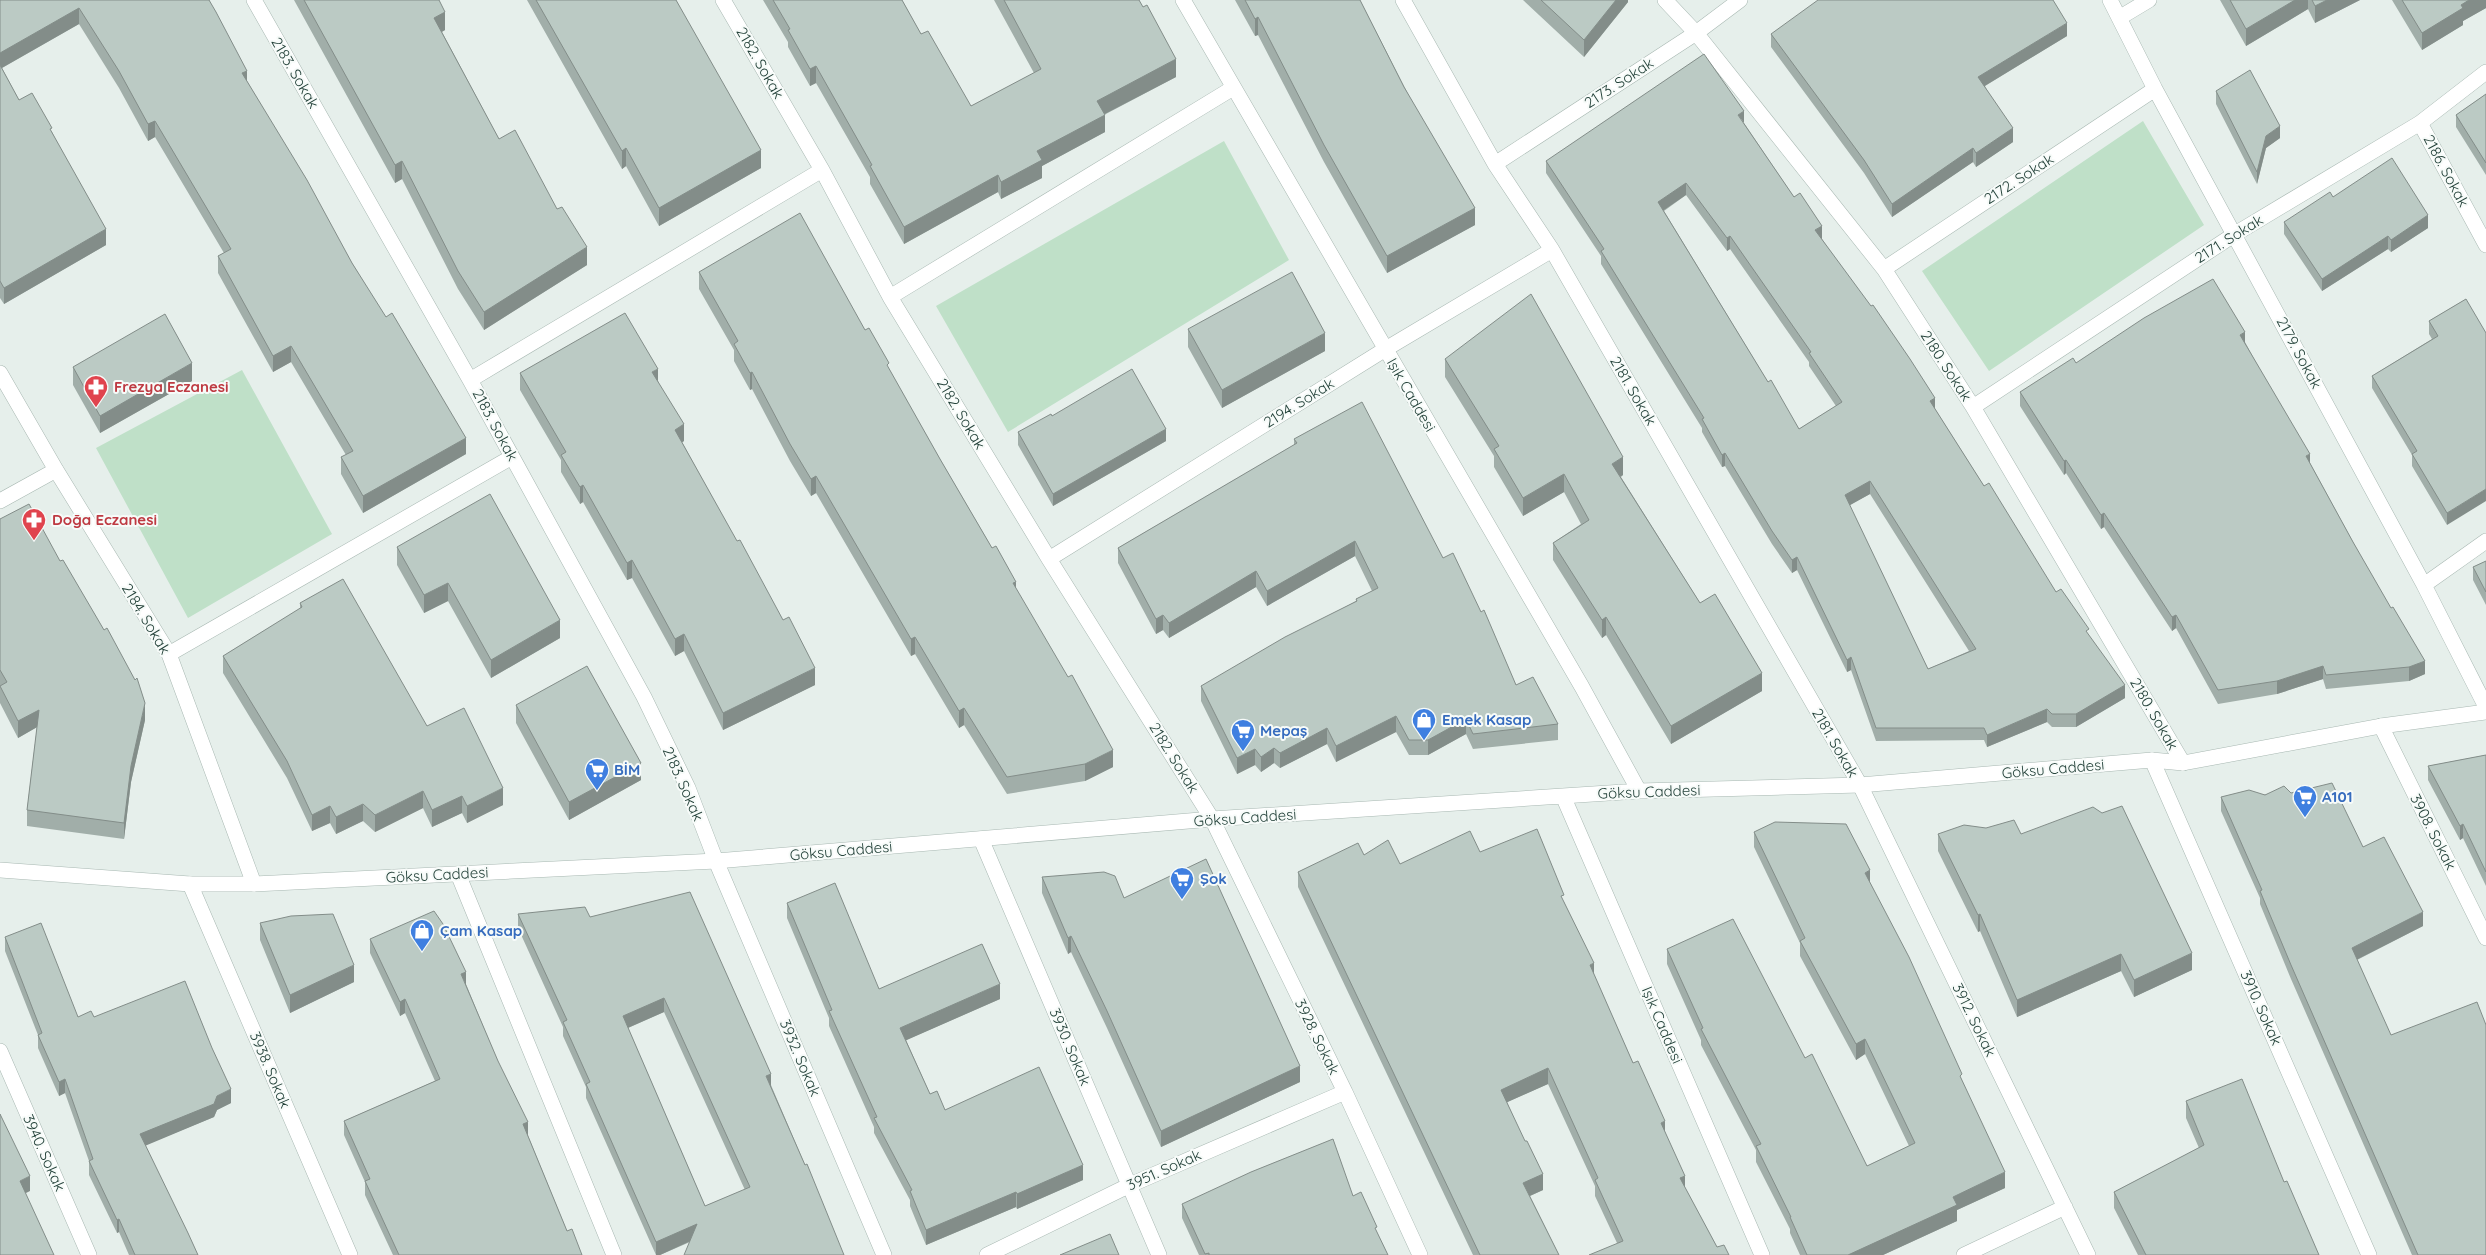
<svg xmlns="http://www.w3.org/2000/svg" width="2486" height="1255" viewBox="0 0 2486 1255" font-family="Quicksand,sans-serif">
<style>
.green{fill:#bfe0c8}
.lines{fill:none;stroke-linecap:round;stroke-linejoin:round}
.minor-casing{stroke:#a8b8b2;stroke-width:16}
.tertiary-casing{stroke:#a8b8b2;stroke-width:16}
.minor{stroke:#fff;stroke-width:15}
.tertiary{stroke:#fff;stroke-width:15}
.wall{fill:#a1aea9;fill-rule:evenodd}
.shaded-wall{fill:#838d89}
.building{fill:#bbcac4;stroke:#838d89;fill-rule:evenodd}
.labels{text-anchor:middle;stroke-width:4;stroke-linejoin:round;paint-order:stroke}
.street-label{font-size:15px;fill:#24423a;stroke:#f7fbf9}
.health-label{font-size:15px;font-weight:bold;fill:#be3a42;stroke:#f7fbf9;text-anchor:start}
.shop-label{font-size:15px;font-weight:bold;fill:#366cbe;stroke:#f7fbf9;text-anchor:start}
</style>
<rect width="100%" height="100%" fill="#e6efeb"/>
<path class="green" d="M2143,121L2204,225L1989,371L1922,271Z
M1224,141L1289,260L1008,432L936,306Z
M242,370L332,534L188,618L96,448Z"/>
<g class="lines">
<g class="minor-casing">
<path id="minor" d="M254,0L470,380L644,697L688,788L716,861L884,1255
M723,0L822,170L890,297L1049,559L1212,819L1345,1092L1420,1255
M1403,0L1495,164L1552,250L1860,785L2088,1255
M1665,0L1696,33L1884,269L1973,407L2183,763
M2110,0L2155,89L2424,585L2486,707
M2119,18L2149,0
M2420,123L2486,245
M1495,164L1696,33L1740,0
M1884,269L2155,89
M890,297L1233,88
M0,373L56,470L169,654L254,884
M470,380L822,170
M1973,407L2235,234L2420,123L2486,72
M0,501L56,470
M1049,559L1384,350L1552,250
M2424,585L2486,541
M169,654L512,457
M2381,726L2486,938
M2152,760L2369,1255
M981,839L1159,1255
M458,874L614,1255
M190,884L350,1255
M0,1051L89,1255
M987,1255L1130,1185L1345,1092
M1964,1255L2065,1207"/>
</g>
<g class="tertiary-casing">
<path id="tertiary" d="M1183,0L1582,687L1639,791
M1563,796L1762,1255
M0,870L190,884H254L716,861L1212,819L1639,791L1860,785L2152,760L2183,763L2381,726L2486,712"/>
</g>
<use href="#minor" class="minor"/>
<use href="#tertiary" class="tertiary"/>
</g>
<path class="wall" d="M0,0H209L247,81L352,263L466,454L363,513L341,474V457L346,455L291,362L273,372L218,273V256L224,253L155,137L148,141L119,88L79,24L2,68L19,100L52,132L106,245L4,304L0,298Z
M294,0H439L445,30L442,32L499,139L587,265L484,330L458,289L402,179L395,183Z
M527,0H676L761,168L659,226L626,166L622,169Z
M763,0H902L921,34L971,106L1034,73L994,0H1139L1176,77L1104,115L1105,132L1042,166V178L1001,199L998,192L904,244L870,184V177L816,83L810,86L788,47V42Z
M1235,0H1360L1475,225L1387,273L1324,162L1258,35L1255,36Z
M1523,0H1628V2L1584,57Z
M2220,0H2360L2315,23L2308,9L2246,46Z
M2392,0H2486V8L2463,21V25L2422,50Z
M1771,34L2067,36L1985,86L2013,142L1976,167L1973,162L1892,217L1864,173L1771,47Z
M2216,91L2280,138L2266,148L2257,184L2216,104Z
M2486,94V175L2456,127V115Z
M1744,123L1822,239L1935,409L1984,486L2056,592L2089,636L2125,698L2076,727H2052L2047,722L1987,747L1984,740L1876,741L1851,670L1847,672L1797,570L1792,573L1772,544L1725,466L1722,467L1702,432V428L1601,264V256L1546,173V161ZM1686,195L1727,251L1730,249L1809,362V366L1836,406L1799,429L1768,382L1664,211ZM1870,494L1969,651L1928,669L1849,505Z
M2333,197L2428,228L2391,252L2388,249L2322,291L2284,234V222Z
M699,272L865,330L889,370L940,459L1016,589L1113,767L1085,781L1007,794L964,725L959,728L915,654L911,656L816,493L811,496L790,461L752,389L750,390L734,361V350L699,289Z
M2466,299L2447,525L2412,466V455L2372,388V376L2432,339L2429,334V321Z
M1188,329L1325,351L1222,408L1188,347Z
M2245,342L2310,463L2425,674L2409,681L2326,689L2323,679L2277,694L2218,704L2176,628L2172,631L2104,527L2101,529L2066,473L2064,475L2020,406V392L2076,363Z
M1445,359L1623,475L1621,477L1700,603L1762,691L1671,744L1606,635L1602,638L1553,560V543L1581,524L1564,492L1523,516L1494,467V456L1445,377Z
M73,367L192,381L100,433L73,385Z
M520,373L658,381L684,441L682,442L815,685L723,730L684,651L675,656L632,578L627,580L583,502L580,504L561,472V460L520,390Z
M1052,416L1166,441L1053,506L1018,445V432Z
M1294,439L1443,558L1516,685L1558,724V740L1473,749L1466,734L1428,755H1409L1396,732L1336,762L1327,744L1280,768L1274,763L1261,772L1255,765L1237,774L1201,701V686L1356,601V599L1372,591L1355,556L1267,606L1256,587L1169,638L1163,630L1156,634L1118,563V548L1294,445Z
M0,519L145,720L131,782L124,839L27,826V810L37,727L18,738L0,703Z
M397,547L560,638L491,678L448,601L424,613L397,565Z
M2486,561V605L2473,580V567Z
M300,603L427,726L503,805L467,823L462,813L432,827L423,808L375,832L363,821L336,834L330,823L312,831L287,778L223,673V656L300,609Z
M516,705L641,780L569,820L516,723Z
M2486,755V886L2463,838L2460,840L2428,780V766Z
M2291,793L2363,847L2423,926L2357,960L2486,1255H2412L2291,979L2260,904V898L2221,811V797Z
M1754,832L1870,883L1962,1081L2005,1188L1957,1210V1221L1883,1255H1800L1790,1233V1229L1756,1162V1150L1701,1045V1040L1667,964V949L1805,1058L1867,1166L1909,1146L1865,1054L1856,1060L1800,956V943L1754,847Z
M1938,834H2021L2192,970L2134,997L2121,971L2017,1017L1980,931L1978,932L1938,851Z
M1480,852L1564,902L1594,975L1633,1063L1665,1132L1685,1188L1717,1247L1617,1243L1595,1196V1186L1548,1084L1507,1102L1543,1190L1530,1196L1559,1255H1473L1298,887V872L1364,855L1400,864Z
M1042,877L1124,898L1300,1082L1161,1147L1107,1028L1071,952L1068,954L1042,893Z
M787,903L879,989L1000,999L906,1040L930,1094L945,1110L1083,1180L1017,1209L1016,1207L926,1245L910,1206V1200L874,1133V1127L829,1026V1018L787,918Z
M518,914L590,917L771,1085L805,1165L690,1242L660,1255H656L586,1098V1087L563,1036V1027L518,928ZM664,1012L745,1190L705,1206L628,1028Z
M260,923L354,982L290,1013L260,940Z
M5,937L78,1017H94L231,1103L217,1110L214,1117L145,1145L198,1255H129L119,1232L117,1233L89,1175V1161L65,1093L59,1096L38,1048V1035L5,951Z
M370,939L466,984L567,1231L582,1255H393L365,1195V1182L344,1135V1121L435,1081L405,1013L400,1016L370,953Z
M2186,1101L2284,1182L2319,1255H2138L2114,1208V1192L2199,1148L2186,1118Z
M1353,1196L1377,1233L1388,1255H1199L1182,1218V1204Z"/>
<path class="shaded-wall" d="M1616,0H1628V2L1584,57V40Z
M2295,0H2308V9L2246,46V29Z
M2327,0H2360L2315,23V6Z
M2469,0H2486V8L2463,21V25L2422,50V33L2461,5Z
M79,8V24L0,69V53Z
M445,12V30L434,36V18Z
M1258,17V35L1255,36V19Z
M2067,23V36L1978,90V77Z
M1176,59V77L1097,118V101Z
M816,66V83L810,86V69Z
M247,71V87L242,73Z
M1744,111V123L1738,115Z
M1105,115V132L1042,166V178L1001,199V182L1037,151Z
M155,121V137L148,141V124Z
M2280,126V138L2266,148L2257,184V172L2266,136Z
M2013,128V142L1976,167V153Z
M626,148V166L622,169V151Z
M1973,148V162L1892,217V204Z
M761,150V168L659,226V208Z
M402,161V179L395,183V165Z
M998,175V192L904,244V227Z
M1686,183V195L1658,214V202Z
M1475,208V225L1387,273V256Z
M2428,215V228L2391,252V240Z
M1822,226V239L1815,243V230Z
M106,229V245L4,304V288Z
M1730,236V249L1727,251V238Z
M2388,236V249L2322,291V279Z
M587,247V265L484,330V312Z
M2245,332V346L2240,335Z
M1325,333V351L1222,408V390Z
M291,346V362L273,372V356Z
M192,363V381L100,433V416Z
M658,369V386L652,372Z
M752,372V389L750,390V373Z
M1935,398V411L1930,401Z
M684,424V441L675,447V430Z
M1166,429V441L1053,506V494Z
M466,438V454L363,513V496Z
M1725,453V466L1722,467V455Z
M2310,454V467L2306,456Z
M1623,457V475L1612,481V464Z
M2066,460V473L2064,475V461Z
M1564,474V492L1523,516V498Z
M816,476V493L811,496V479Z
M1870,481V494L1845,508V495Z
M583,485V502L580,504V487Z
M2486,489V501L2447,525V513Z
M2104,513V527L2101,529V515Z
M1355,541V556L1267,606V591Z
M1797,557V570L1792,573V560Z
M632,560V578L627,580V563Z
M1256,571V587L1169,638V623Z
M1016,582V599L1013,583Z
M448,583V601L424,613V595Z
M1163,615V630L1156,634V619Z
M2176,615V628L2172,631V617Z
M1606,617V635L1602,638V620Z
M560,620V638L491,678V660Z
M684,634V651L675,656V639Z
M915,637V654L911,656V639Z
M1851,657V670L1847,672V660Z
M2425,661V674L2409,681V667Z
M2323,666V679L2277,694V681Z
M815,668V685L723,730V713Z
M1762,673V691L1671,744V726Z
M2125,685V698L2076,727V714Z
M145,703V720L131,782L124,839V823L131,766Z
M964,708V725L959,728V711Z
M2047,709V722L1987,747V735Z
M39,710V726L18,738V721Z
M1396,716V732L1336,762V746Z
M1466,719V734L1428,755V740Z
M1327,728V744L1280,768V753Z
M1274,748V763L1261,772V757Z
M1255,749V765L1237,774V758Z
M1113,750V767L1085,781V764Z
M641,763V780L569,820V802Z
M503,788V805L467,823V806Z
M423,791V808L375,832V815Z
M462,796V813L432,827V810Z
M363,804V821L336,834V817Z
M330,806V823L312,831V815Z
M2463,824V838L2460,840V826Z
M1870,870V886L1865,873Z
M2423,912V926L2352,962V948Z
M1980,914V931L1978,932V915Z
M1071,936V952L1068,954V938Z
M2192,953V970L2134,997V980Z
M2121,954V971L2017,1017V1000Z
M1594,963V979L1590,965Z
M354,965V982L290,1013V995Z
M466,972V986L461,974Z
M1000,984V999L900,1043V1028Z
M664,998V1012L623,1030V1016Z
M405,999V1013L400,1016V1002Z
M1865,1039V1054L1856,1060V1044Z
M1300,1066V1082L1161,1147V1131Z
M1548,1068V1084L1501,1105V1090Z
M771,1074V1088L766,1076Z
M65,1079V1093L59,1096V1082Z
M231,1089V1103L217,1110L214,1117L140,1148V1134Z
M1665,1121V1136L1661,1123Z
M528,1122V1136L523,1138V1124Z
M1083,1165V1180L1017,1209V1194Z
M2005,1172V1188L1957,1210V1221L1883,1255H1848L1953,1197Z
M1543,1174V1190L1523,1199V1183Z
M30,1176V1191L20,1196V1181Z
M1685,1176V1191L1680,1178Z
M1016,1192V1207L926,1245V1230Z
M119,1219V1232L117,1233V1220Z
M697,1224V1238L660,1255H656V1242Z"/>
<path class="building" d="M0,0H209L216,12L247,71L242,73L307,180L352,263L386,317L392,313L466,438L363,496L341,457L353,451L291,346L273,356L218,256L231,249L155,121L148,124L119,71L79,8L0,53Z
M304,0H439L445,12L434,18L499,139L515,130L557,209L562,207L587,247L484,312L458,271L402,161L395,165Z
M536,0H676L761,150L659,208L626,148L622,151Z
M773,0H902L921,34L928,31L971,106L1041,69L1004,0H1139L1143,7L1147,5L1176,59L1097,101L1105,115L1037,151L1042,160L1001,182L998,175L904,227L870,166L872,165L816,66L810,69L788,30L790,29Z
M1245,0H1360L1404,87L1475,208L1387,256L1324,145L1258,17L1255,19Z
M1541,0H1616L1584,40Z
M1818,0H2053L2067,23L1978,77L2013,128L1976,153L1973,148L1892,204L1864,160L1771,34Z
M2230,0H2295L2246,29Z
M2312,0H2327L2315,6Z
M2402,0H2469L2461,5L2463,8L2422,33Z
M1704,54L1744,111L1738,115L1794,197L1800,193L1822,226L1815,230L1871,306L1873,305L1910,359L1935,398L1930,401L1984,486L1989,483L2056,592L2061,589L2089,629L2086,631L2125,685L2076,714H2052L2047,709L1987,735L1984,728H1876L1851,657L1847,660L1797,557L1792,560L1772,531L1725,453L1722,455L1702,419L1704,418L1601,251L1604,249L1546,161ZM1686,183L1727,238L1730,236L1811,352L1809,353L1842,402L1799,429L1771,380L1768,382L1658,202ZM1870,481L1976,649L1928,669L1845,495Z
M0,65L19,100L32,93L52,128L50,129L106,229L4,288L0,281Z
M2250,70L2280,126L2266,136L2257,172L2216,91Z
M2486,94V163L2456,115Z
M2392,158L2428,215L2391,240L2388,236L2322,279L2284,222L2330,192L2333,197Z
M800,213L865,330L869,328L889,363L887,365L940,459L992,548L996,546L1016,582L1013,583L1068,677L1072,675L1113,750L1085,764L1007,777L964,708L959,711L915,637L911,639L816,476L811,479L790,444L752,372L750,373L734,344L738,341L699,272Z
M1292,272L1325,333L1222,390L1188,329Z
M2213,279L2245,332L2240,335L2310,454L2306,456L2353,542L2391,608L2393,607L2425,661L2409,667L2326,675L2323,666L2277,681L2218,690L2176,615L2172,617L2104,513L2101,515L2066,460L2064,461L2020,392L2073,358L2076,363L2144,318Z
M1531,294L1623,457L1612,464L1700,603L1715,594L1762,673L1671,726L1606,617L1602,620L1553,543L1589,520L1564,474L1523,498L1494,449L1499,446L1445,359Z
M2466,299L2486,333V489L2447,513L2412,454L2417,451L2372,376L2438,336L2429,321Z
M625,313L658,369L652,372L684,424L675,430L737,541L740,540L783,620L789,617L815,668L723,713L684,634L675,639L632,560L627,563L583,485L580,487L561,455L566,452L520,373Z
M165,314L192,363L100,416L73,367Z
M1132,369L1166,429L1053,494L1018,432L1051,414L1052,416Z
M1362,402L1443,558L1453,553L1481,612L1484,610L1516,685L1533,677L1558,724L1473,734L1466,719L1428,740H1409L1396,716L1336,746L1327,728L1280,753L1274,748L1261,757L1255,749L1237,758L1201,686L1285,637L1357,601L1356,599L1378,588L1355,541L1267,591L1256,571L1169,623L1163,615L1156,619L1118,548L1297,443L1294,439Z
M490,494L560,620L491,660L448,583L424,595L397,547Z
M29,504L60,561L63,560L104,630L107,628L135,680L137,678L145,703L131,766L124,823L27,810L39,710L18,721L0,686L7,682L0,670V519Z
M2486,561V592L2473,567Z
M343,579L427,726L464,708L503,788L467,806L462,796L432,810L423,791L375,815L363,804L336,817L330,806L312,815L287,761L223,656L302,607L300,603Z
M587,666L641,763L569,802L516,705Z
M2486,755V872L2463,824L2460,826L2428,766Z
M2332,783L2363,847L2384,837L2423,912L2352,948L2391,1035L2477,1002L2486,1025V1255H2418L2291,965L2260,891L2262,890L2221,797L2249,790L2265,795L2284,786L2291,793Z
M2122,806L2192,953L2134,980L2121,954L2017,1000L1980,914L1978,915L1938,834L1964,825L1986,828L2014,820L2021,834L2093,807L2102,813Z
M1775,822L1846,824L1870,870L1865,873L1909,957L1962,1074L1960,1076L2005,1172L1953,1197L1957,1205L1848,1255H1807L1790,1217H1791L1756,1146L1761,1144L1701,1029L1703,1028L1667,949L1733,919L1805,1058L1812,1054L1867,1166L1915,1143L1865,1039L1856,1044L1800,941L1805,938L1754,832Z
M1537,829L1564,895L1561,896L1594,963L1590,965L1633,1063L1638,1061L1665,1121L1661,1123L1685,1176L1680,1178L1717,1247L1724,1245L1729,1255H1589L1623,1241L1595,1180L1598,1178L1548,1068L1501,1090L1525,1141H1527L1543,1174L1523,1183L1559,1255H1480L1298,872L1358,843L1364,855L1388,840L1400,864L1470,831L1480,852Z
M1206,859L1300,1066L1161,1131L1107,1011L1071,936L1068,938L1042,877L1104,872L1115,876L1124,898Z
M835,883L879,989L982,944L1000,984L900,1028L930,1094L937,1091L945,1110L1039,1067L1083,1165L1017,1194L1016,1192L926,1230L910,1191L912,1190L874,1118L877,1117L829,1011L832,1010L787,903Z
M690,892L771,1074L766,1076L805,1165L807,1164L844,1255H684L697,1224L656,1242L586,1084L590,1082L563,1022L567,1020L518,914L585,907L590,917ZM664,998L750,1187L705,1206L623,1016Z
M434,911L443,924L466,972L461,974L498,1061L528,1122L523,1124L567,1231L572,1229L582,1255H399L365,1181L370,1179L344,1121L440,1079L405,999L400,1002L370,939Z
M333,914L354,965L290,995L260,923L291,916Z
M41,923L78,1017L91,1011L94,1017L185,981L212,1048L231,1089L217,1096L214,1104L140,1134L188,1233L198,1255H135L119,1219L117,1220L89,1161L93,1159L65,1079L59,1082L38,1035L42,1033L5,937Z
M2242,1079L2284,1182L2287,1181L2319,1255H2146L2114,1192L2204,1145L2186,1101Z
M0,1114L30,1176L20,1181L54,1255H0Z
M1333,1139L1353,1196L1361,1192L1377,1227L1375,1228L1388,1255H1209V1253L1205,1254L1182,1204L1251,1172Z
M1110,1234L1119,1255H1060Z"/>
<defs>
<g id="pharmacy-pin" transform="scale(1.25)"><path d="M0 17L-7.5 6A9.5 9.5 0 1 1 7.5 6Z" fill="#e0444e" stroke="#f7fbf9"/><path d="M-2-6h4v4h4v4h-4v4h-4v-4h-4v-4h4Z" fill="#fff"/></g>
<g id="shop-pin" transform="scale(1.25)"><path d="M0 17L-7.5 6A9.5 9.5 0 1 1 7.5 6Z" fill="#3f7fe0" stroke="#f7fbf9"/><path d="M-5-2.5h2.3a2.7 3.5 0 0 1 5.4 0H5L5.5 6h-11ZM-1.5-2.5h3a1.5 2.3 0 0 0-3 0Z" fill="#fff"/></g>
<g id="supermarket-pin" transform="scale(1.25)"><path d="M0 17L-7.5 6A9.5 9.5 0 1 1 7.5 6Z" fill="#3f7fe0" stroke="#f7fbf9"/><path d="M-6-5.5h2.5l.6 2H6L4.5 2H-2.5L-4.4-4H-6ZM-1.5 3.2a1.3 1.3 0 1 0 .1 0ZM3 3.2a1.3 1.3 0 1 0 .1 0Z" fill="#fff"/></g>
</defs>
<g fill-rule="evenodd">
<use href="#pharmacy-pin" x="96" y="387"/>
<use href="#pharmacy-pin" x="34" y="520"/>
<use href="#shop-pin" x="1424" y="720"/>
<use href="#supermarket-pin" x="1243" y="731"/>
<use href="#supermarket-pin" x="597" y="770"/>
<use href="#supermarket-pin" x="2305" y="797"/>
<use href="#supermarket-pin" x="1182" y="879"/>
<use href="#shop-pin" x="422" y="931"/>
</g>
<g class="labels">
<g class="street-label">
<text transform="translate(760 63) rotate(60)" y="5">2182. Sokak</text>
<text transform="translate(295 73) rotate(60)" y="5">2183. Sokak</text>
<text transform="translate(1619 83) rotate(-33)" y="5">2173. Sokak</text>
<text transform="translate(2446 171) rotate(62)" y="5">2186. Sokak</text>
<text transform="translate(2019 179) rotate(-33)" y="5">2172. Sokak</text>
<text transform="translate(2229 239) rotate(-32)" y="5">2171. Sokak</text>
<text transform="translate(2299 353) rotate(62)" y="5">2179. Sokak</text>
<text transform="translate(1946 366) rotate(57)" y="5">2180. Sokak</text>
<text transform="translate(1633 391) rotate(60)" y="5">2181. Sokak</text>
<text transform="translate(1411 395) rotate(60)" y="5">Işık Caddesi</text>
<text transform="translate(1299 403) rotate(-32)" y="5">2194. Sokak</text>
<text transform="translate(961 414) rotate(59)" y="5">2182. Sokak</text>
<text transform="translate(495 425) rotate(62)" y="5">2183. Sokak</text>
<text transform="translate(146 619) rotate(59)" y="5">2184. Sokak</text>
<text transform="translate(2154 714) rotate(60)" y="5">2180. Sokak</text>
<text transform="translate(1835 743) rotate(60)" y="5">2181. Sokak</text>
<text transform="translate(1174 758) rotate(58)" y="5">2182. Sokak</text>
<text transform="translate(2053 769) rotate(-5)" y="5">Göksu Caddesi</text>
<text transform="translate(683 784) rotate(66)" y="5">2183. Sokak</text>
<text transform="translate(1649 792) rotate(-2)" y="5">Göksu Caddesi</text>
<text transform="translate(1245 818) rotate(-4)" y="5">Göksu Caddesi</text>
<text transform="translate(2433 832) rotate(63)" y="5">3908. Sokak</text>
<text transform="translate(841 851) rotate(-5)" y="5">Göksu Caddesi</text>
<text transform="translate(437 875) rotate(-3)" y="5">Göksu Caddesi</text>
<text transform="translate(2261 1008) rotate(66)" y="5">3910. Sokak</text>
<text transform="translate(1974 1020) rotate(64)" y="5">3912. Sokak</text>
<text transform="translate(1662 1025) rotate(67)" y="5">Işık Caddesi</text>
<text transform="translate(1317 1037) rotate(64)" y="5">3928. Sokak</text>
<text transform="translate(1070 1047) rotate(67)" y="5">3930. Sokak</text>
<text transform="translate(800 1058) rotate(67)" y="5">3932. Sokak</text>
<text transform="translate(270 1070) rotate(67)" y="5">3938. Sokak</text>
<text transform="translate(44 1153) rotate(66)" y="5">3940. Sokak</text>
<text transform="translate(1164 1170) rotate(-24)" y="5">3951. Sokak</text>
</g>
<g class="health-label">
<text x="114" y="392">Frezya Eczanesi</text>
<text x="52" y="525">Doğa Eczanesi</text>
</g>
<g class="shop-label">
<text x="1442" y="725">Emek Kasap</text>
<text x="1260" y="736">Mepaş</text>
<text x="614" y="775">BİM</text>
<text x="2322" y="802">A101</text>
<text x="1200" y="884">Şok</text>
<text x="440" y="936">Çam Kasap</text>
</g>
</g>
</svg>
